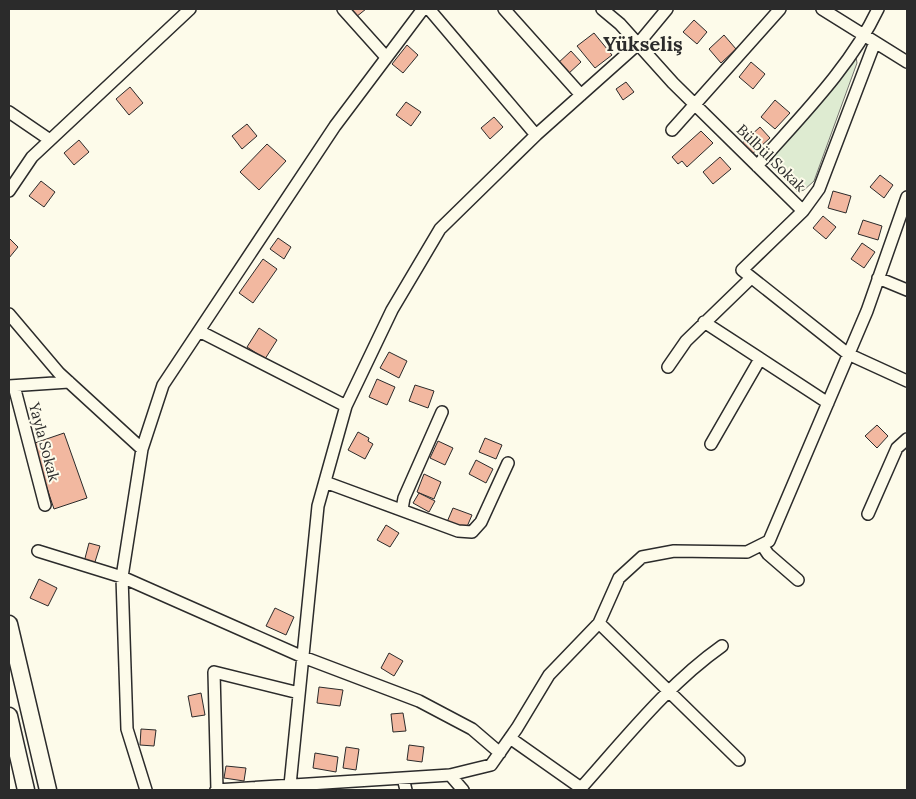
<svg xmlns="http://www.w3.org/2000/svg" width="916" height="799" viewBox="0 0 916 799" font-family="Lora,serif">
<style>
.green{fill:#deebd1;stroke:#74746e}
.building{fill:#f2b8a0;stroke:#2b2b2b}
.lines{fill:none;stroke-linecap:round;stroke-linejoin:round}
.minor-casing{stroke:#2b2b2b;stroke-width:14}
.highway-casing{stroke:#2b2b2b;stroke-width:19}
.minor{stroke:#fdfbea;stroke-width:11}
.highway{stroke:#fdfbea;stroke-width:16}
.labels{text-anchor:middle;stroke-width:4;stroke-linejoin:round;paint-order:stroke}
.street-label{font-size:15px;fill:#2b2b2b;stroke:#fdfbea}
.district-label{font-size:20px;font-weight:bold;fill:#2b2b2b;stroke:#fdfbea}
</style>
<rect width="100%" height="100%" fill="#fdfbea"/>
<path class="green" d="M856,57L857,63L814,181L804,190L797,192L770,164L776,151Z"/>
<path class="building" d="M349,9H366L356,17Z
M694,20L707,32L697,44L683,32Z
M594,33L612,55L595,68L577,46Z
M724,35L736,49L721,63L709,49Z
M407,45L418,55L403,73L392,64Z
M571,51L581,62L567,75L557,64Z
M751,62L765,74L753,89L739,77Z
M626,82L634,92L623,100L616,89Z
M130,87L143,103L129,115L116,99Z
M775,100L790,113L775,129L761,117Z
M406,102L421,112L411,126L396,115Z
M494,117L503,127L490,139L481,128Z
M247,124L257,136L242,149L232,136Z
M760,127L770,138L751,155L741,144Z
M701,131L713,143L687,167L682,161L678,164L672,157Z
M79,140L89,152L74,165L64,153Z
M267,144L286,161L259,190L240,172Z
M720,157L731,169L713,184L703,172Z
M880,175L893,185L884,198L870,187Z
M41,181L55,192L44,207L29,196Z
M833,191L851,196L846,213L828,208Z
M823,216L836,227L826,239L813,228Z
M863,220L882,226L878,240L858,234Z
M9,238L18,247L9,258Z
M278,238L291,247L284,259L270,249Z
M862,243L875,252L864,268L851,259Z
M263,259L277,269L253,303L239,293Z
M259,328L277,340L265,359L247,347Z
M389,352L407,361L399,378L380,368Z
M377,379L395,387L387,405L369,397Z
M415,385L434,391L428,408L409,401Z
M877,425L888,436L877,448L865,436Z
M358,432L369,438L368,441L373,444L365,459L348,450Z
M64,433L87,498L54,509L32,444Z
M485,438L502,445L496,459L479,452Z
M438,441L453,448L445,465L430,458Z
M476,460L493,469L486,483L469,474Z
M424,474L441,482L434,499L417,492Z
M419,493L435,501L429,512L413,503Z
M453,508L472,515L466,529L447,522Z
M386,525L399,533L390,547L377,540Z
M89,543L100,546L94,565L84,562Z
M39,579L57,588L48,606L30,598Z
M275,608L294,617L286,635L266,626Z
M389,653L403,661L394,676L381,668Z
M319,687L343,690L340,706L317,703Z
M201,693L205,715L192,717L188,696Z
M403,713L406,731L393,732L391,714Z
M141,729L156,730L154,746L140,745Z
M409,745L424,747L422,762L407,760Z
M346,747L359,749L356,770L343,768Z
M315,753L338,757L336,772L313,768Z
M226,766L246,768L244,781L224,778Z"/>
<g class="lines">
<g class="minor-casing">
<path id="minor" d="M343,9L386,57
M429,9L536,135
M504,9L581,95
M602,9L620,24L673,83L803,211L742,270L848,354L907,381
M822,9L907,62
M9,112L50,140
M672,130L780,9
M757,166C800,117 850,68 878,9
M9,191L32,157L190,9
M803,211L819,189L875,42
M878,278L907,290
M9,314L59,373L142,449
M704,322L828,403
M199,331L346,406
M668,367L686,341L751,278
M9,386L69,382
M14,386L45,505
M711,444L760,359
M325,482L458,531L472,532L481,522L508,463
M402,509L404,498L442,412
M868,514L897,448L907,439
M762,545L768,554L798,580
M38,551L122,577L303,657L419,701L472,729L500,753
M599,623L739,760
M510,738L581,788C625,739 668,684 722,646
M450,775L463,790
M403,778L406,790
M146,790L127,729L122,577L142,449L163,385L335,126L423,9
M216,790L450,775L491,765L517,728L549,675L599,623L619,578L642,557L674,551L747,552L769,541L867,311L907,197
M217,790L214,672L299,693
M292,790L290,785L318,506L346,406L392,310L440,229L536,135L638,44L667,9"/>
</g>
<g class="highway-casing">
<path id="highway" d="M9,624L48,790
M9,716L26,790"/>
</g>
<use href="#minor" class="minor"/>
<use href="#highway" class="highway"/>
</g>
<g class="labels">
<g class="street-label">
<text transform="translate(771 158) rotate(44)" y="5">Bülbül Sokak</text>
<text transform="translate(44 442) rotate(75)" y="5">Yayla Sokak</text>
</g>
<g class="district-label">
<text x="643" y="51">Yükseliş</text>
</g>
</g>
<rect width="916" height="799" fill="none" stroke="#2b2b2b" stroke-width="20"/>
</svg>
